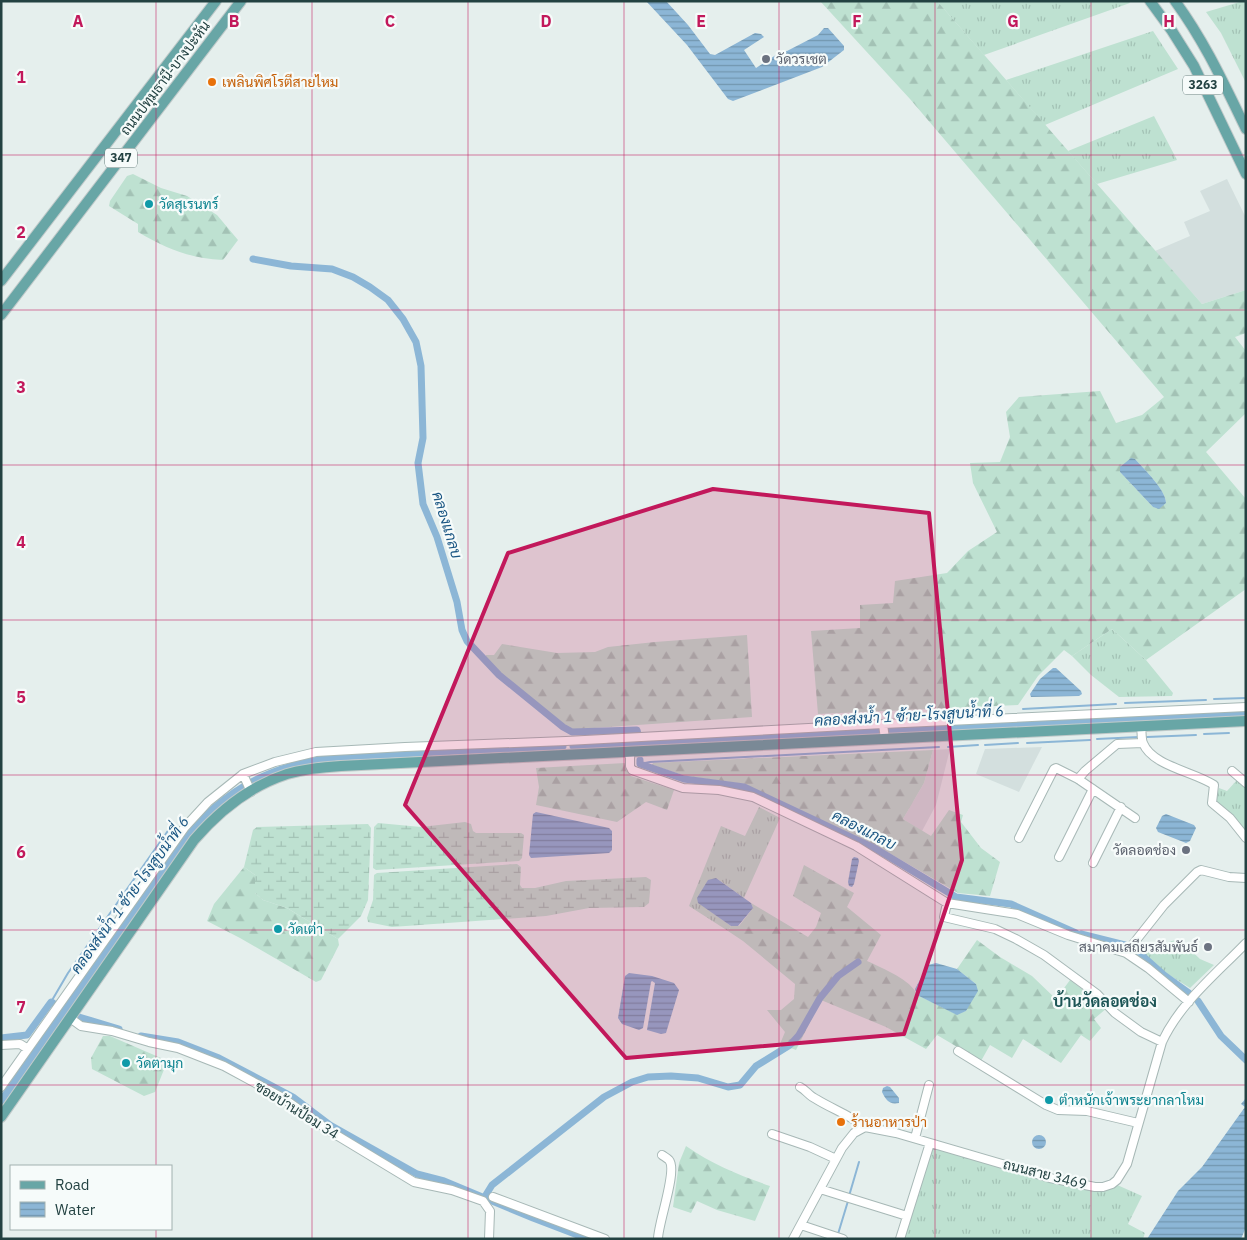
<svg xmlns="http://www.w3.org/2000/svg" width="1247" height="1240" viewBox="0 0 1247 1240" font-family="'IBM Plex Sans',Sarabun,sans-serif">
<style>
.built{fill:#d3dfde}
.grass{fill:url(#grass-tufts)}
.forest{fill:url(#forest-firs);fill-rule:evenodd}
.wetland{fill:url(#wetland-marsh)}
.water{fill:url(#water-rules)}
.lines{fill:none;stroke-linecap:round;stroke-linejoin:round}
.stream{stroke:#8cb6d6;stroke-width:2}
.canal{stroke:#8cb6d6;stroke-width:7}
.minor-casing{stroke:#a7b8b6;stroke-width:10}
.major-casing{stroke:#c1caca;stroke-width:12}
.minor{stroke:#fff;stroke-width:8}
.major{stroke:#68a6a6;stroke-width:10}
.marked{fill:#c2185b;fill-opacity:0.2;stroke:#c2185b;stroke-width:4;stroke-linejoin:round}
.grid{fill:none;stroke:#c2185b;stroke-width:1;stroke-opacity:0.55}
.worship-dot{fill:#6b7280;stroke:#f6fbfa;stroke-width:2}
.food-dot{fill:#e8710a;stroke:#f6fbfa;stroke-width:2}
.culture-dot{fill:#0f9aa8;stroke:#f6fbfa;stroke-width:2}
.labels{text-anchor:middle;stroke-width:4.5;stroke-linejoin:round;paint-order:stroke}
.shield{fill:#f6fbfa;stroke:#627a79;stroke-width:1}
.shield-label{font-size:12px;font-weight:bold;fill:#234242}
.worship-label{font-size:14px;fill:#5b616d;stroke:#f6fbfa;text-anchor:end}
.street-label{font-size:14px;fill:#234242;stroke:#f6fbfa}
.food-label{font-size:14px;fill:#c56008;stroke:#f6fbfa;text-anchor:start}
.culture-label{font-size:14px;fill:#0d838f;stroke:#f6fbfa;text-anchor:start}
.water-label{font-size:15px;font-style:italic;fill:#195582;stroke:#f6fbfa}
.quarter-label{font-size:16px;font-weight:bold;fill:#1d5556;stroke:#f6fbfa}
.grid-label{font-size:16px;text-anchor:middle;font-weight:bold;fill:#c2185b;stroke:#f6fbfa;stroke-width:4.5;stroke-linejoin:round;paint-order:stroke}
</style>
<defs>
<pattern id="grass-tufts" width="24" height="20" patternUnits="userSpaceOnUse" patternTransform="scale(1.25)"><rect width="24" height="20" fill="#bee1d1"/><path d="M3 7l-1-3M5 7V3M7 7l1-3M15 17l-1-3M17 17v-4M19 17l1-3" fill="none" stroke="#a3c2b5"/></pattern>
<pattern id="forest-firs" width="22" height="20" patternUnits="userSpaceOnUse" patternTransform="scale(1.25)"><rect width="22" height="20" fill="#bee1d1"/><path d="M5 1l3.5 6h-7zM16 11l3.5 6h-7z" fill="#a3c2b5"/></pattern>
<pattern id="wetland-marsh" width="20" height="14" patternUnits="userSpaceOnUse" patternTransform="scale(1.25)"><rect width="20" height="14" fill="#bee1d1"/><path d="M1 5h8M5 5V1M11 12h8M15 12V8" fill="none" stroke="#a3c2b5"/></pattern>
<pattern id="water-rules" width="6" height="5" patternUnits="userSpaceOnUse" patternTransform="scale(1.25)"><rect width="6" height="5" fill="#8cb6d6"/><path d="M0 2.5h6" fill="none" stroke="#7296af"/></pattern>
</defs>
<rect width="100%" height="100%" fill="#e5efed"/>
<path class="built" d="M1227,179L1246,218V290L1202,304L1155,251L1190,236L1184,222L1210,211L1200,191Z
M1042,747L1019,792L976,774L985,749Z
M950,749L936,805L922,831L903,819L924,783L933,750Z"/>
<path class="grass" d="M937,1H1129L1130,3L984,55Z
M1243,1H1246V83L1221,33L1206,12Z
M1153,31L1178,69L1045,125L1006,80Z
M1154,116L1177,160L1097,184L1068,151Z
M1112,629L1146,660L1173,693L1172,696L1119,697L1091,675L1072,656Z
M1237,780L1246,787V832L1218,804L1216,799L1219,788L1227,791Z
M759,807L780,818L744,898L716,878L699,903L731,926L728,931L689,906L721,826L745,836Z
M1179,939L1200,959L1214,965L1190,988L1166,973L1140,950Z
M932,1145L1091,1188L1115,1184L1142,1196L1128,1224L1145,1233L1143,1239H903Z"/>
<path class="forest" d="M820,1H937L1202,304L1246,290V333L1235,337L1246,351V413L1206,452L1246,499V589L1146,660L1112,629L1072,656L1064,650L1038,676L1018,705L818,714L811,631L860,628V605L893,603L895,581L947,573L968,551L997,532L973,483L970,463L1000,462L1010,437L1006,412L1019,397L1100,391L1116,423L1142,415L1164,397L910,99ZM1135,459C1144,469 1166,490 1166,503L1159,508L1153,507L1120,472Z
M133,174L161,188L187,196L217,215L238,240L223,260C189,258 167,249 138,232V224L109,206L110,201L127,176Z
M747,635L752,717L566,730L500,676L486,660V655H494L502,644L557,653L595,652L608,647L655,642Z
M933,750L924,783L903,819L931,836L949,810L963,815L961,822L981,848L1000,862L990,896L958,893L877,846L744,784L686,776L652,765L653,763Z
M625,763L626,770L631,776L674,790L667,810L646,802L617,822L536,805L539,787L536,768Z
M804,865L854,893L847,907L881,935L867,961C882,968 912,980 917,995L956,1014L966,1011L976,984L957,969L977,940L1000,957L1032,976L1056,999L1070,980L1107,1008L1094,1019L1101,1028L1090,1041L1081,1035L1061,1063L1023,1039L1012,1058L990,1045L981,1061L937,1035L926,1049L886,1027L821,1000L796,1050L780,1044L785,1032L767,1010H781L794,999L795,984L743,941L728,931L731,926H739L753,908L751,903L808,937L816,927L821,913L793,896Z
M244,867L255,875V893L263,900L287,908L338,939L339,945L321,980L316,982L240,938L207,921L214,904Z
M103,1036H110L161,1058L165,1067L155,1092L144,1096L92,1069L91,1058Z
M686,1146C713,1165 739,1175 770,1186L755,1221L717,1210L697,1201L691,1213L673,1207L679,1163Z"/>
<path class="wetland" d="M465,822L471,824L473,831L476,833H521L524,835L522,858L519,861L376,870L373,868L374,827L378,823L421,827Z
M368,824L371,828L368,900L361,916L338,939L287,908L263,900L255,893V875L244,867L253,830L257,827Z
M517,864L521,867L520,885L522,888H535L566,881L646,877L651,880L649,903L644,907L589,908L546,916L392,927L368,922L367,918L373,900L374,875L377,873Z"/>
<path class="water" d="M646,1H666L688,25L710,54L715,55L755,33L761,34L764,37L744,50L756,68L782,51H787L818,35L824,28H828L844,46V50L822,67L733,101L728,99L687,45Z
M1131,458L1135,459C1144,469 1166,490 1166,503L1159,509L1153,507L1120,472V467Z
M1053,668H1056L1081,691L1082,694L1079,696L1031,697L1030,694L1040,679Z
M536,812L609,828L612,831V850L609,853L531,858L529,855L533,814Z
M1166,814L1194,825L1196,828L1190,841L1186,843L1158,832L1156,828L1162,816Z
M854,857L858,858L859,861L854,884L852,887L849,886L848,882L852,859Z
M716,878L751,903L753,908L738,926H731L698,903L697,898L708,880Z
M936,963L957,969L976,984L978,991L966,1011L957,1015L917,995L915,989L928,965Z
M629,973L652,976L674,983L679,990L666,1033L661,1034L647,1030L655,983L652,981L651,982L643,1028L639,1030L622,1024L618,1018L625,976Z
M887,1086L890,1087L899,1098V1103C889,1105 886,1100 882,1092L883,1088Z
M1246,1098V1227L1241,1239H1147L1178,1191L1202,1167L1245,1107L1241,1104Z
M1032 1142a7 7 0 1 1 14 0a7 7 0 1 1-14 0Z"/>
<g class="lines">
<path class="stream" d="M1214,699L1246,698
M1125,703L1206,700
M1023,709L1116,704
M1204,734L1229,733
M1147,737L1196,735
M1097,739L1139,737
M1027,743L1090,740
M985,745L1018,743
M948,747L978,745
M640,764L650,762L939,747
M51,1002L68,973L172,825
M849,1196L859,1162
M838,1234L848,1201"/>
<path class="canal" d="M253,259L291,266L332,269L353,277L370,287L388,300L403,319L416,342L421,366L423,438L418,463L423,504L437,537L457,602L462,630L467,641L499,675L563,727L572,732L637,730L638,734
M573,746L1246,713
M640,760V764L684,779L744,787L876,849L956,897L1011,904L1076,933
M1081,934L1125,945L1136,950L1164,975L1189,993
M1198,1001L1221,1036L1246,1060
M79,1017L119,1029
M141,1036L178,1042L219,1058L293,1097L330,1125L417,1174L444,1181L533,1218L588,1239
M1,1038L27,1035L51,1002L53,1003
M1,1101L187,836C195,827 204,816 214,808C251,776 289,763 338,757L563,746
M484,1198L492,1185L604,1097L632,1082L648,1077L671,1076L698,1078L728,1087L740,1085L756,1066L790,1045L799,1035L820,998L838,976L858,962"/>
<g class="minor-casing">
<path id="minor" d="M883,724L885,739
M1141,727C1142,732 1141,738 1143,743C1152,766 1195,772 1214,785L1212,803L1230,818L1246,838
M630,752V766L632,770L683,788L719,790L753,797L856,846L947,903L1017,914L1068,935L1126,953L1148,968L1189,1002
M1232,771L1246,783
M243,774L251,792
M1078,779L1085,771L1117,744L1143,743
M1019,838L1054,769L1056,768L1078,779L1135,818
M1059,857L1093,789
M1093,863L1121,807
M947,903L944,917L995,929L1016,939L1044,955L1097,994L1115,1013L1141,1032L1162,1042
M1126,953L1164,905L1197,872L1201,870L1229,877L1246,878
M70,1018L81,1026L112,1031L149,1042L178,1048L224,1066L283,1098L328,1130L414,1182L452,1190L483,1201L490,1211L489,1239
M1,1045L20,1044L28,1049
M958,1051L1046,1105L1058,1110L1087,1111L1138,1123
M1,1087L185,827L208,802L243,774L275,762L316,752L405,747L566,741L883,724L1246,707
M800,1087C806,1090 809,1096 816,1099C832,1109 850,1115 865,1127
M772,1134L810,1147L836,1159
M915,1138L929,1085
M820,1189L907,1216
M493,1197L605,1239
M801,1225L843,1239
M658,1239C658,1223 678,1170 669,1160C667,1158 665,1157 662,1155
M793,1239L842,1148L854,1133L865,1127L896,1133L1050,1178L1095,1187H1103L1112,1184L1117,1180L1127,1164L1162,1042C1180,1003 1216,974 1246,943
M900,1239L930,1143"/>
</g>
<g class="major-casing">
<path id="major" d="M1150,1L1172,31L1194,66L1246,174
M1175,1C1205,42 1224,84 1246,129
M1,281L216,1
M1,315L241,1
M1,1117L194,840C219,811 250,786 287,774C305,769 323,767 341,766L1246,721"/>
</g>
<use href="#minor" class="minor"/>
<use href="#major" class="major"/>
</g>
<path class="marked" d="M713,489L929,513L962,860L904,1034L626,1058L405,805L508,553Z"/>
<path class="grid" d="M156,1V1166M312,1V1239M468,1V1239M624,1V1239M779,1V1239M935,1V1239M1091,1V1239M1,155H1246M1,310H1246M1,465H1246M1,620H1246M1,775H1246M1,930H1246M1,1085H1246M156,1229V1239"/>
<g class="worship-dot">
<circle cx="766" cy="59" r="5"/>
<circle cx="1186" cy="850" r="5"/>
<circle cx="1208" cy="947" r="5"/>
</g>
<g class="food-dot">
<circle cx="212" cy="82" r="5"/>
<circle cx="841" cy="1122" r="5"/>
</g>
<g class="culture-dot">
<circle cx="149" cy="204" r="5"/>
<circle cx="278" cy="929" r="5"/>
<circle cx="126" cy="1063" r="5"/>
<circle cx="1049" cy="1100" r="5"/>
</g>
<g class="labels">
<g class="shield">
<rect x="1183" y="75.5" width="40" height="19" rx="4"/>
<rect x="105" y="148.5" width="32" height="19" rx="4"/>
</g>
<g class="shield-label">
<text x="1203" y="89">3263</text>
<text x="121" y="162">347</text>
</g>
<g class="worship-label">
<text x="776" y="64" text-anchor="start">วัดวรเชต</text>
<text x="1176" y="855">วัดลอดช่อง</text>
<text x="1198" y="952">สมาคมเสถียรสัมพันธ์</text>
</g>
<g class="street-label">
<text transform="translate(165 78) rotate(-53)" y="5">ถนนปทุมธานี-บางปะหัน</text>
<text transform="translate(297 1110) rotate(32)" y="5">ซอยบ้านป้อม 34</text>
<text transform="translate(1045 1174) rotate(14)" y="5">ถนนสาย 3469</text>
</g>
<g class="food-label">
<text x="222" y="87">เพลินพิศโรตีสายไหม</text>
<text x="851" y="1127">ร้านอาหารป่า</text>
</g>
<g class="culture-label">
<text x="159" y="209">วัดสุเรนทร์</text>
<text x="288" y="934">วัดเต่า</text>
<text x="136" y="1068">วัดตามุก</text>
<text x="1059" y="1105">ตำหนักเจ้าพระยากลาโหม</text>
</g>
<g class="water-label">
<text transform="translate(447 525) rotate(73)" y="5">คลองแกลบ</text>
<text transform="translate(909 716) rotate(-3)" y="5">คลองส่งน้ำ 1 ซ้าย-โรงสูบน้ำที่ 6</text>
<text transform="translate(864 830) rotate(27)" y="5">คลองแกลบ</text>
<text transform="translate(130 895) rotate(-54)" y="5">คลองส่งน้ำ 1 ซ้าย-โรงสูบน้ำที่ 6</text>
</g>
<g class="quarter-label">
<text x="1105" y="1007">บ้านวัดลอดช่อง</text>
</g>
</g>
<g class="grid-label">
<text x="78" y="27">A</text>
<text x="234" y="27">B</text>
<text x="390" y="27">C</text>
<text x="546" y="27">D</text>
<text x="701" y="27">E</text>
<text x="857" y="27">F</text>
<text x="1013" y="27">G</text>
<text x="1169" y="27">H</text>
<text x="21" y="83">1</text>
<text x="21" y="238">2</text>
<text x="21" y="393">3</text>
<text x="21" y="548">4</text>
<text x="21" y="703">5</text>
<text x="21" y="858">6</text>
<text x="21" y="1013">7</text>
</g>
<rect width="1247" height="1240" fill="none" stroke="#234242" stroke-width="5"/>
<rect x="10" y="1165" width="162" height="65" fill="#f6fbfa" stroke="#a2b1b0"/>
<rect x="20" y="1181" width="25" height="8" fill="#68a6a6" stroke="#a2b1b0"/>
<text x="55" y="1190" font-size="15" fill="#234242">Road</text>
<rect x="20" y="1202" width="25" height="15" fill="url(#water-rules)" stroke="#a2b1b0"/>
<text x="55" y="1215" font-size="15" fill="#234242">Water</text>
</svg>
